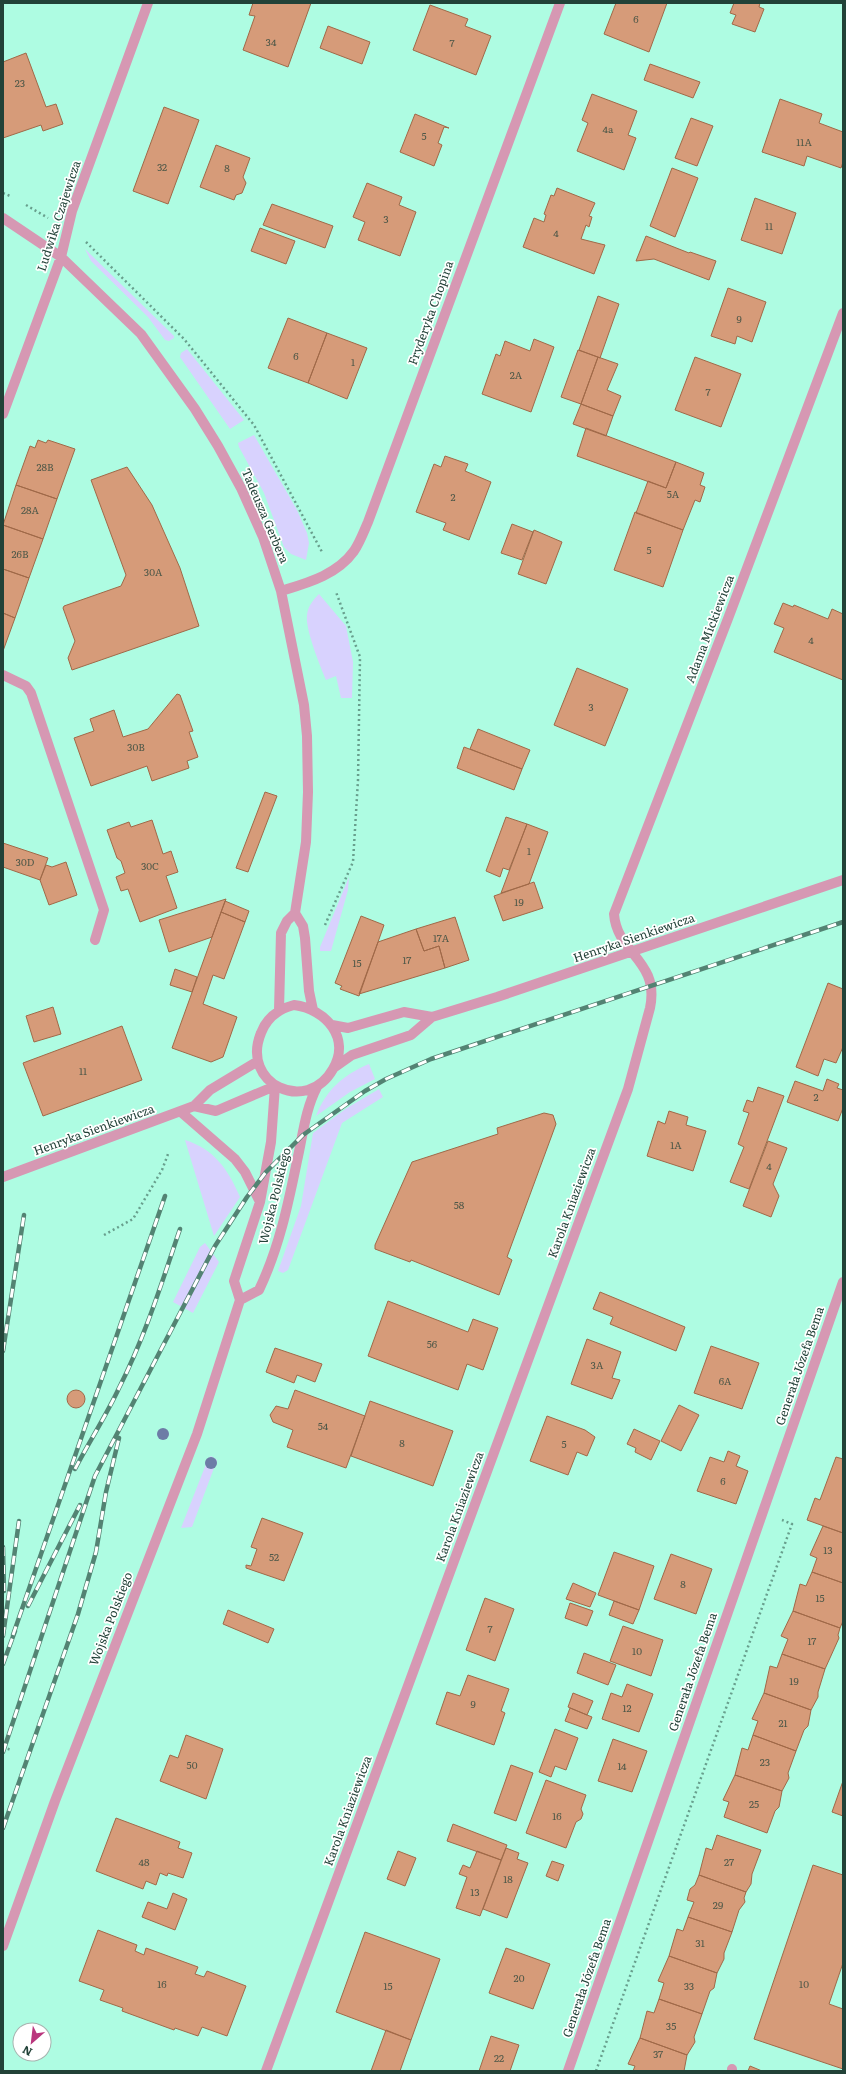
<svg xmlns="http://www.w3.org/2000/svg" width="846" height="2074" viewBox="0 0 846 2074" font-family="Literata,serif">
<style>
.green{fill:#d8d2fe}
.building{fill:#d69b79;stroke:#a06948}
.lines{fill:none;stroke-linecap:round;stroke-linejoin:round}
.path{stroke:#689f8d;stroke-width:2.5;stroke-dasharray:2 3;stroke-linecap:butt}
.minor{stroke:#d698b3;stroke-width:10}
.rail-casing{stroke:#538373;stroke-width:4.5}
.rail{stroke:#fff;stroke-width:3;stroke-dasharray:9;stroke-linecap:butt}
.tree{fill:#6d7ca6}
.labels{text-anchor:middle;stroke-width:3.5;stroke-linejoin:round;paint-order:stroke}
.number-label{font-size:10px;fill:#4f5848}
.street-label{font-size:12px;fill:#224238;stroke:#fff}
</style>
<rect width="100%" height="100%" fill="#aefce2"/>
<path class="green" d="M85,249L174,336V338L169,341L165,340L148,317L91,261Z
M187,349L244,420L230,429L180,357L181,353Z
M254,435L297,510L307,533L309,543L306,560L291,554L284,547L264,493L239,447L238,443Z
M319,594L346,626L353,662L352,698H341L336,676L326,680C320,666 305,629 307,615C308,606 313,600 319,594Z
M349,877L348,890L331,951H320V947Z
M369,1064L375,1079L350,1092L316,1116C326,1090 343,1075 369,1064Z
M379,1089L383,1097L342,1123L288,1270L283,1273L278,1271L301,1206L313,1133L347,1108Z
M185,1140C214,1149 228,1169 240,1197L214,1236Z
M205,1243L219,1262L193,1313L173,1302L200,1247Z
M211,1456L217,1460L192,1527L181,1528L208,1459Z"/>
<path class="building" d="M253,3H311L288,67L243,50L255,16L249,15Z
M616,3H667L649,52L604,34Z
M734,3H760L759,7L764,9L755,32L732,24L736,15L730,13Z
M430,5L468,19L465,26L491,36L476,75L413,50Z
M328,26L370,42L362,64L320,48Z
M26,53L46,107L56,104L63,124L43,131L41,125L3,138V62Z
M650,64L700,82L693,98L644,80Z
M592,94L637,111L628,135L636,138L624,170L577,151L588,123L582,120Z
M780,99L822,114L819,123L843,132V162L841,168L807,156L804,166L762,152Z
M164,107L199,120L168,204L133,191Z
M415,114L449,128L444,127L438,143L442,145L434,166L400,152Z
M691,118L713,126L697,166L675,158Z
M216,145L250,158L243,177L246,183L242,193L236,195L234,200L200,187Z
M672,168L698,178L675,237L650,226Z
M367,183L402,197L399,205L416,212L400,256L358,240L365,222L353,217Z
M557,188L595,203L589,216L592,217L589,227L586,225L581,239L605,245L594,274L523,247L534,218L544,222L546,215L544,214L551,195L554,196Z
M755,198L796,213L782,254L741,240Z
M272,204L333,226L325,248L263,225Z
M260,228L295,241L286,264L251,251Z
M646,236L689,253L690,252L716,261L709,280L654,259L636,261Z
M728,288L766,302L752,342L737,336L735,344L711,336Z
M598,296L619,304L600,358L579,350Z
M288,318L327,333L308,383L268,368Z
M327,333L367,348L347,399L308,383Z
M534,339L554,347L531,412L482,394L496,354L500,356L505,341L530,351Z
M578,350L598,357L581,404L561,397Z
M598,357L618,364L607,390L621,396L613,416L581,404Z
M695,357L741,374L721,427L675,410Z
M581,404L613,416L606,436L573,424Z
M586,428L676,462L666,488L577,456Z
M38,440L46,443L48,440L75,449L57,499L16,485L30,446L35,448Z
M445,456L468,464L465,471L491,482L469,540L443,530L446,523L416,512L434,464L441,467Z
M676,462L704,473L700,485L705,487L700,502L695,500L683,530L636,513L648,481L666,488Z
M127,467L152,505L180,568L199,626L72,670L68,658L75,641L63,608L64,606L121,586L126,575L91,480Z
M16,485L57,499L43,539L3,525Z
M635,512L683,530L663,587L614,570Z
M512,524L533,532L522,560L501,553Z
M3,525L43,539L29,578L3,569Z
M534,530L562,542L546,584L518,574Z
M3,569L29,578L15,618L3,613Z
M783,603L793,607L794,605L828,619L832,609L843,614V680L774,652L784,628L774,624Z
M3,613L15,618L3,651Z
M577,668L628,689L605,746L554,725Z
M177,694L180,695L193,731L189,732L198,757L187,761L189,768L152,781L147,766L91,786L74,738L94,731L90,719L114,710L123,737L148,729Z
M478,729L530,750L522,769L470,749Z
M464,747L522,769L514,790L457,768Z
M265,792L277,796L248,872L236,868Z
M506,817L527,824L509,870L503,868L500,877L486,871Z
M152,820L163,854L171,851L178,872L166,876L177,908L140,922L128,889L121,891L116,877L125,873L121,861L117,858L107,830L129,822L131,827Z
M527,824L548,832L529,884L501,893Z
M3,843L48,858L40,880L3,867Z
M66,862L77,895L49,905L40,880L46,865L52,867Z
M534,882L543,908L503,921L494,896Z
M226,899L212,937L169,952L159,920Z
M225,901L249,911L245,922L221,912Z
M221,912L245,922L224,979L213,975L203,1004L237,1017L223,1057L211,1062L172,1048Z
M361,916L384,925L359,996L340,989L342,986L335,983Z
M455,917L469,960L445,968L439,946L424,951L416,929Z
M416,929L424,951L439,946L445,968L359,994L378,942Z
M175,969L197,977L192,992L170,985Z
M828,983L843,989V1047L836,1063L824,1059L818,1076L796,1067Z
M53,1007L61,1034L34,1042L26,1016Z
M122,1026L142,1080L43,1116L23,1063Z
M827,1079L839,1084L837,1088L843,1090V1108L838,1121L787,1102L795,1081L823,1091Z
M758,1087L784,1096L749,1189L730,1182L744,1147L738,1144L749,1113L743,1111L747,1100L753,1102Z
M669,1111L688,1117L686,1125L706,1131L693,1171L647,1156L658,1121L665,1124Z
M544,1113L553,1115L556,1124L507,1257L512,1260L499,1295L411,1260L410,1262L375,1249V1245L412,1162L498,1134L497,1128Z
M768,1141L787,1148L773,1184L779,1196L771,1217L743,1206Z
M600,1292L685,1327L676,1351L610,1324L613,1317L593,1309Z
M388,1301L468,1332L473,1319L498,1328L483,1370L467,1364L458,1390L368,1356Z
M587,1339L621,1352L612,1378L620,1380L612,1399L571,1384Z
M711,1346L759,1363L742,1409L694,1393Z
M275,1348L322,1364L315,1382L297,1375L294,1383L266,1372Z
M67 1399a9 9 0 1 1 18 0a9 9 0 1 1-18 0Z
M295,1390L365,1416L346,1468L287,1447L293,1430L273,1422L270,1415L276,1406L288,1409Z
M370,1401L453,1431L433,1486L351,1456Z
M679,1405L699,1415L681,1451L661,1441Z
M547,1416L585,1430L595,1437L587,1456L577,1452L568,1475L530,1461Z
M634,1429L660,1441L651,1460L635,1452L636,1448L627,1444Z
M728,1451L740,1456L736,1466L748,1471L736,1504L697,1491L710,1457L724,1462Z
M836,1457L843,1459V1533L807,1520L815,1498L820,1500Z
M262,1518L303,1533L284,1581L246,1568V1565L251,1566L257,1549L251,1547Z
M823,1526L843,1533V1583L812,1572L817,1558L810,1555Z
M614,1552L654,1566L639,1610L598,1595Z
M671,1554L712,1569L696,1614L654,1599Z
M812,1572L843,1583V1621L840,1628L793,1611L800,1584L806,1586Z
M573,1583L596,1593L590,1607L566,1599Z
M485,1598L514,1609L495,1661L466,1650Z
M614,1601L639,1610L633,1624L609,1615Z
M570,1603L593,1611L587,1626L565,1618Z
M228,1610L274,1629L268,1643L223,1624Z
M793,1611L840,1628L838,1635L839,1638L825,1669L782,1654L788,1639L781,1636Z
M623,1626L663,1640L651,1676L610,1661Z
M584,1653L616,1665L608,1685L577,1673Z
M782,1654L825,1669L818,1692V1697L811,1710L764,1693L770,1666L777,1668Z
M468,1675L509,1689L501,1711L505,1713L494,1745L436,1724L447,1692L460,1696Z
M627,1684L653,1694L639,1732L602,1719L611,1693L622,1697Z
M573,1693L593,1701L587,1715L568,1707Z
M764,1693L811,1710L808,1726L804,1730L796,1751L753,1735L758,1721L752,1719Z
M570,1708L592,1717L587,1729L565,1721Z
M555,1729L578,1738L566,1770L555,1766L551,1777L539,1772Z
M186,1735L223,1749L206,1799L160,1781L170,1755L178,1758Z
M753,1735L796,1751L788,1773L789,1778L782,1791L735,1775L742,1748L748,1750Z
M613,1739L647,1751L632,1792L598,1781Z
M511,1765L533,1773L516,1821L494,1813Z
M735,1775L782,1791L779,1807L775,1811L767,1833L724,1817L729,1802L723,1800Z
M546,1780L586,1795L581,1809L583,1814L581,1819L576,1822L566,1848L526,1833Z
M843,1781V1816L832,1812Z
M116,1818L180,1842L178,1848L192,1853L183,1878L168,1873L167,1876L160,1873L156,1885L146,1881L143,1889L96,1871Z
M453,1824L507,1845L501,1860L447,1841Z
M717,1835L761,1850L752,1874L751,1884L746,1892L699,1875L706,1848L712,1850Z
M506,1848L519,1853L517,1859L528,1863L507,1918L483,1909Z
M398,1851L416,1858L405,1886L387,1879Z
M477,1851L501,1860L480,1916L456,1908L467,1877L459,1874L463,1865L470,1868Z
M552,1861L564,1865L558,1881L546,1876Z
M813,1865L843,1875V1963L829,2004L843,2009V2069L754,2039Z
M699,1875L746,1892L744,1898L745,1902L739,1910L732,1932L688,1917L694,1902L687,1900L690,1889L695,1885Z
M173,1893L187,1899L175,1930L142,1917L148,1902L167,1909Z
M688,1917L732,1932L724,1953V1959L717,1973L669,1956L677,1929L683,1931Z
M98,1930L137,1945L135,1951L144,1955L146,1948L198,1967L195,1974L204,1977L207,1971L246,1986L227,2036L202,2027L198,2036L175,2028L174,2030L122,2011L123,2008L100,2000L104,1990L79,1981Z
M365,1932L440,1959L411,2040L336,2012Z
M506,1948L550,1964L533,2009L489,1993Z
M669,1956L717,1973L714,1988L710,1991L702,2014L659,1999L664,1983L658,1981Z
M659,1999L702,2014L694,2037L695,2042L687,2055L640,2038L647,2011L654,2013Z
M386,2030L411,2040L400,2071H371Z
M491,2036L519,2045L510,2071H479Z
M640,2038L687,2055L684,2071H633L635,2066L628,2064Z
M750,2066L762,2071H748Z"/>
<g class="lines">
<path class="path" d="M3,193L10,196
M26,205L48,218
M86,242L184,339L254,425L322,552
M325,925L353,862L358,780L360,657L336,592
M104,1235L133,1219L162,1170L168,1154
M3,1747L11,1750
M596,2071L792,1524L782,1520"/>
<path class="minor" d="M3,218L61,257L141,334L195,409L218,446L241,488L263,537L281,591L304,705L307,736L308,792L306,842L295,913L287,921L281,933L279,1010
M3,414L61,257L72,211L148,3
M281,591C307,583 337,575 354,551C360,542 364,531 368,522L560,3
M3,675L26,686L31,693L104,910L95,940
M295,913L303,926L305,938L309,991L313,1010
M294,1005C326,1009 351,1038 333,1069C307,1115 240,1084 261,1033C267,1017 278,1009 294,1005Z
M332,1025L348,1028L404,1012L432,1017
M335,1067L352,1055L411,1035L432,1017L497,997L843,880
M194,1106L216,1111L275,1086
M181,1112L235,1159L245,1172L260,1202
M3,1177L194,1106L210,1090L258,1061
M240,1300L259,1290C279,1248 288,1205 297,1161C303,1135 305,1110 317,1087
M3,1946L55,1801L197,1434L240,1300L234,1281L260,1202L271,1142L275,1086
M266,2071L628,1089L650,1008C660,960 617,954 614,914L729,616L843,313
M568,2071L843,1282
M732,2071V2069"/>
<g class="rail-casing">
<path id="rail" d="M3,1351L24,1215
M75,1469C89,1442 106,1416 119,1388C145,1337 162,1282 180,1229
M3,1547L4,1591
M28,1606L80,1505
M13,1635L165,1196
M3,1636L19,1521
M3,1664L15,1631
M3,1752L95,1476L215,1246L247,1197L266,1172L303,1135L365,1091L386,1079L431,1059L843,922
M3,1828L78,1614L96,1552L106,1492L119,1438"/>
</g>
<use href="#rail" class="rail"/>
</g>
<g class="tree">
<circle cx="163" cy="1434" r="6"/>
<circle cx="211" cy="1463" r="6"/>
</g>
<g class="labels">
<g class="number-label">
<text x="636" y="23">6</text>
<text x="271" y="46">34</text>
<text x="452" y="47">7</text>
<text x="20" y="87">23</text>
<text x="608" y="133">4a</text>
<text x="424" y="140">5</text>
<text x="804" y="146">11A</text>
<text x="162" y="171">32</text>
<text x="227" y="172">8</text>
<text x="386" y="223">3</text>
<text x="769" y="230">11</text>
<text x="556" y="237">4</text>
<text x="739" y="323">9</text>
<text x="296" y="360">6</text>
<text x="353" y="366">1</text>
<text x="516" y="379">2A</text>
<text x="708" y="396">7</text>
<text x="45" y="471">28B</text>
<text x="673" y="498">5A</text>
<text x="453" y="501">2</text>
<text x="30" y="514">28A</text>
<text x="649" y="554">5</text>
<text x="20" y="558">26B</text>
<text x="153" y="576">30A</text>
<text x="811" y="644">4</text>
<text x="591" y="711">3</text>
<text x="136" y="751">30B</text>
<text x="529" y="855">1</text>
<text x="25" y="866">30D</text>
<text x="150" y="870">30C</text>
<text x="519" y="906">19</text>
<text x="441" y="942">17A</text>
<text x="407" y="964">17</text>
<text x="357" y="967">15</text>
<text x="83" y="1075">11</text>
<text x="816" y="1101">2</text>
<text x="676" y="1149">1A</text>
<text x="769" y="1170">4</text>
<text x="459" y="1209">58</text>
<text x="432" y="1348">56</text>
<text x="597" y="1369">3A</text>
<text x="725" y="1385">6A</text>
<text x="323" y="1430">54</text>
<text x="402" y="1447">8</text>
<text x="564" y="1448">5</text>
<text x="723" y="1485">6</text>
<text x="828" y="1554">13</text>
<text x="274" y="1561">52</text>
<text x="683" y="1588">8</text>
<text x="820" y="1602">15</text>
<text x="490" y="1633">7</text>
<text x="812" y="1645">17</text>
<text x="637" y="1655">10</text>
<text x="794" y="1685">19</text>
<text x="473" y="1708">9</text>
<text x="627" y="1712">12</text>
<text x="783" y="1727">21</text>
<text x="765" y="1766">23</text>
<text x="192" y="1769">50</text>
<text x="622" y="1770">14</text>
<text x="754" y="1808">25</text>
<text x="557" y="1820">16</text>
<text x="144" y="1866">48</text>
<text x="729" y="1866">27</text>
<text x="508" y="1883">18</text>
<text x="475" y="1896">13</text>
<text x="718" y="1909">29</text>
<text x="700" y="1947">31</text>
<text x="519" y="1982">20</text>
<text x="162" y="1988">16</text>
<text x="804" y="1988">10</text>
<text x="388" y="1990">15</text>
<text x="689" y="1990">33</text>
<text x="671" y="2030">35</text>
<text x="658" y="2058">37</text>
<text x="499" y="2062">22</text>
</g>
<g class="street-label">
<text transform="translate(59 216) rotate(-72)" y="4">Ludwika Czajewicza</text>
<text transform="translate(431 313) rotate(-70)" y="4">Fryderyka Chopina</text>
<text transform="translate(265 516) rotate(67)" y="4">Tadeusza Gerbera</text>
<text transform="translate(710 629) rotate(-69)" y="4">Adama Mickiewicza</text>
<text transform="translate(634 938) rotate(-19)" y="4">Henryka Sienkiewicza</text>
<text transform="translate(94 1130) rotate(-20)" y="4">Henryka Sienkiewicza</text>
<text transform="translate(275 1196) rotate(-76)" y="4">Wojska Polskiego</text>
<text transform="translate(572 1203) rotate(-70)" y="4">Karola Kniaziewicza</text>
<text transform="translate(800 1366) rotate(-71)" y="4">Generała Józefa Bema</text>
<text transform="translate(460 1507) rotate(-70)" y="4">Karola Kniaziewicza</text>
<text transform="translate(111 1619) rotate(-69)" y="4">Wojska Polskiego</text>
<text transform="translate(693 1672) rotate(-71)" y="4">Generała Józefa Bema</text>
<text transform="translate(348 1811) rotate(-70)" y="4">Karola Kniaziewicza</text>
<text transform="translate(587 1978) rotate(-71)" y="4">Generała Józefa Bema</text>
</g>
</g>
<rect width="846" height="2074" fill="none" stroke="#224238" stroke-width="8"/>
<g transform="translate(32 2042) rotate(208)"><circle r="19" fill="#ffffff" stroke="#a7b3af"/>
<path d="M0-3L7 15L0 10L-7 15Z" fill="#ba377e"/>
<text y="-6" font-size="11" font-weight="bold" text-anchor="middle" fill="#224238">N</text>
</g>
</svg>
